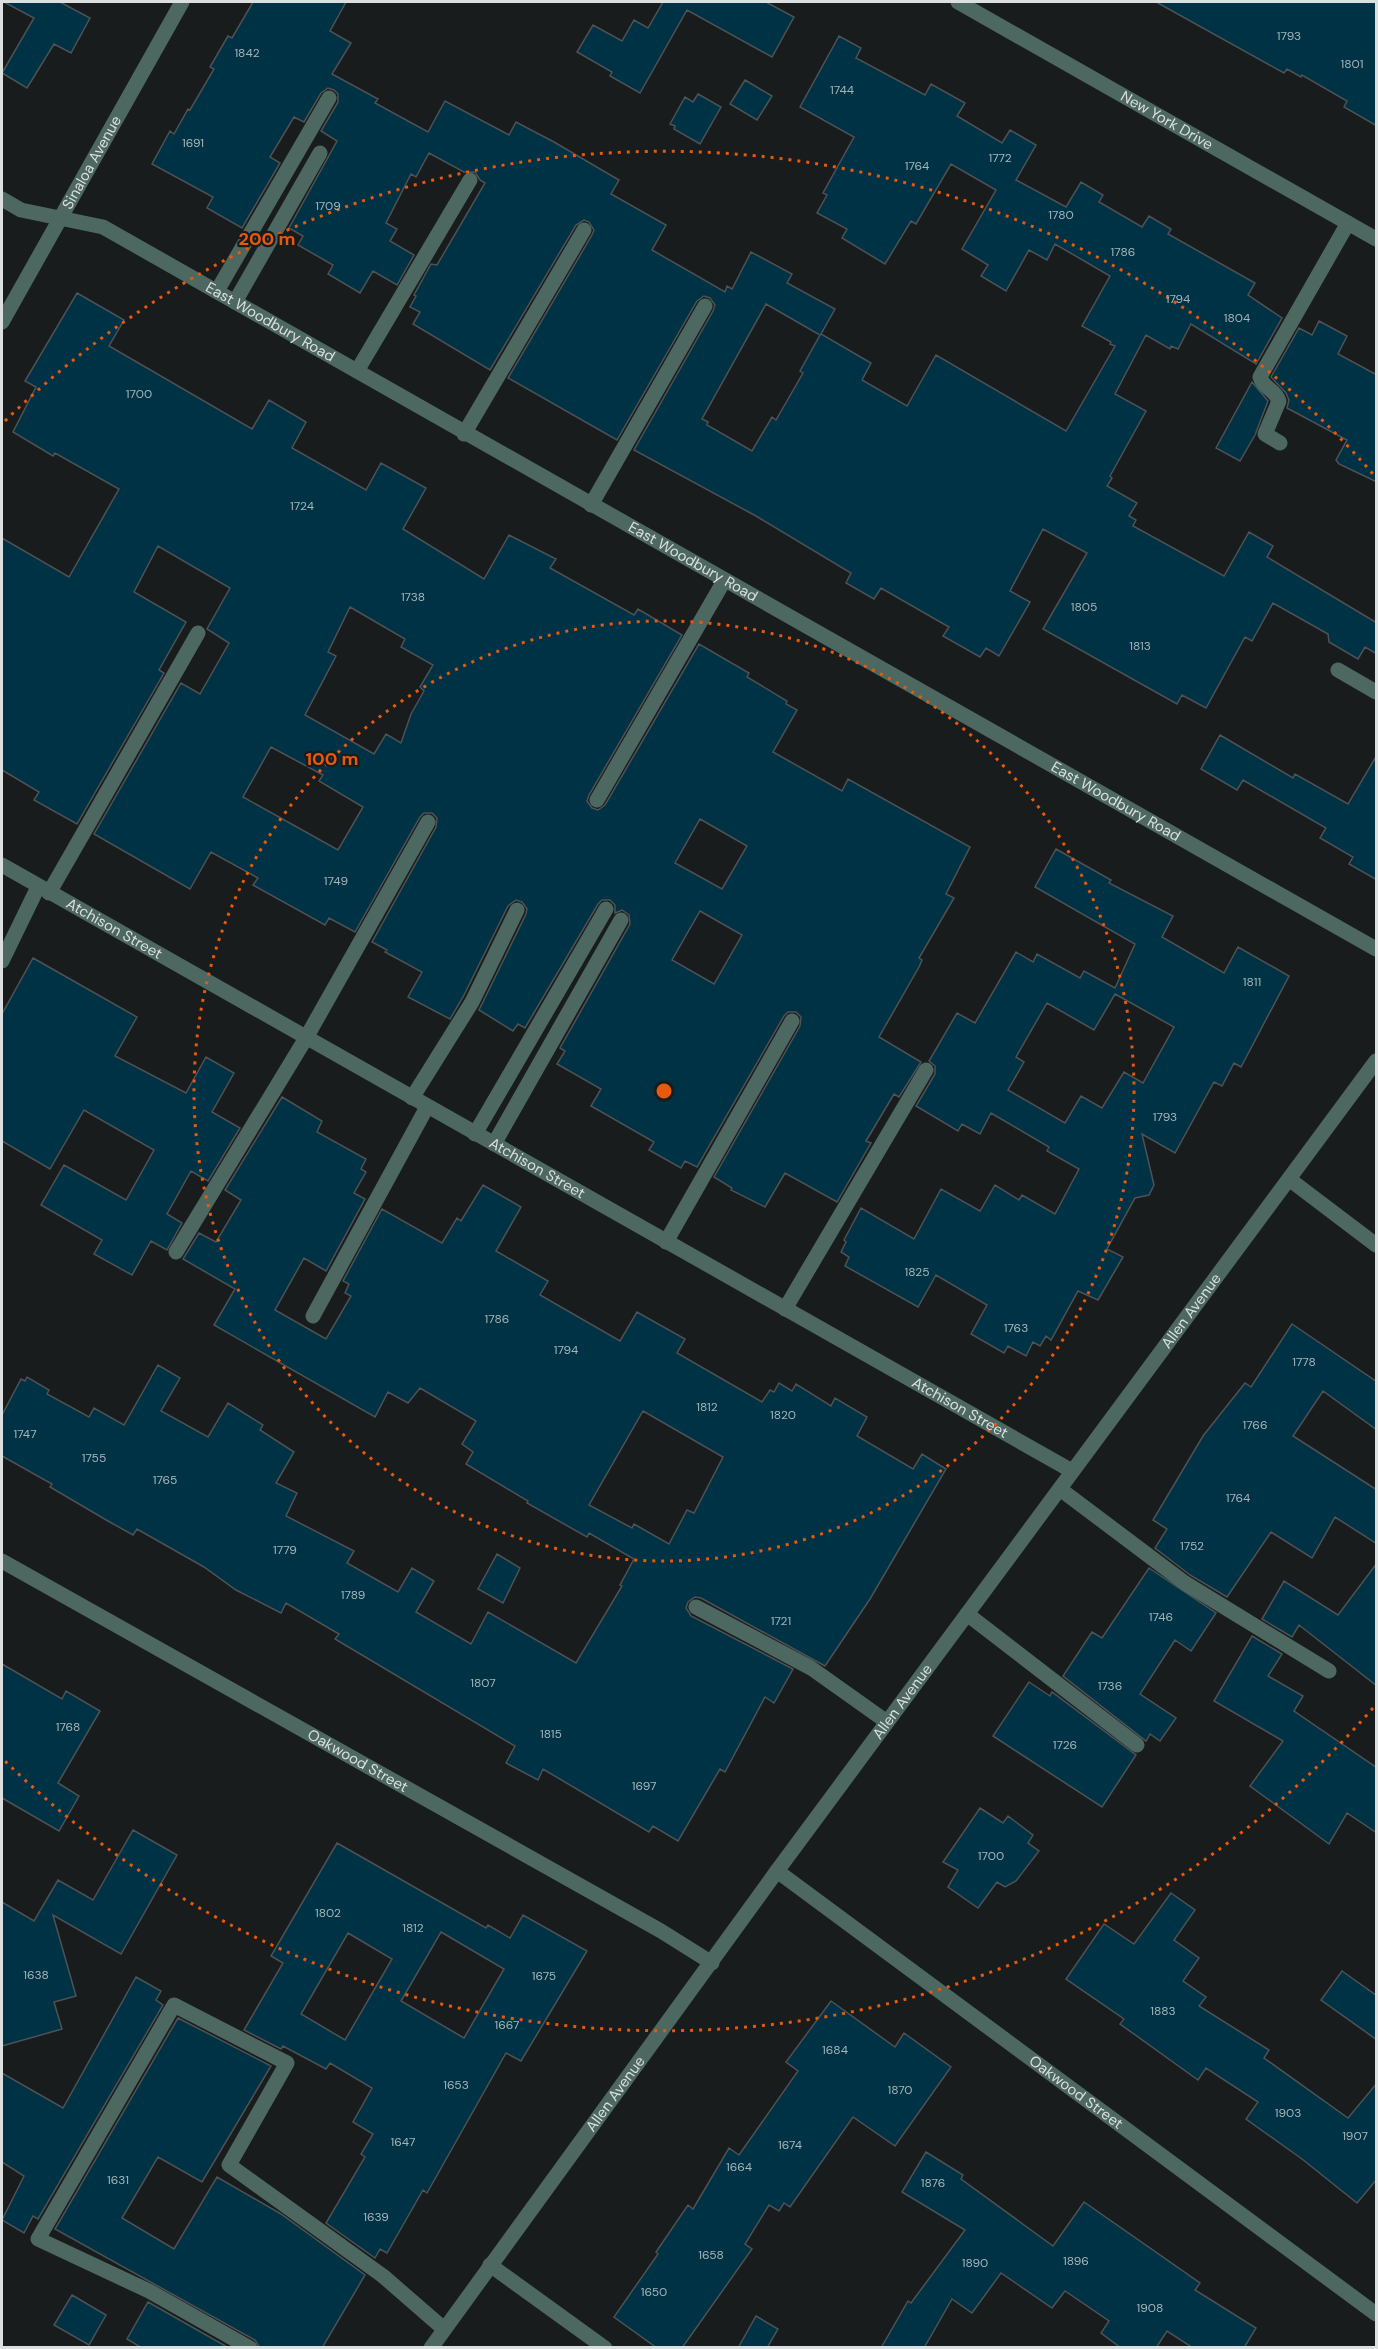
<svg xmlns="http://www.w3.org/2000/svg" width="1378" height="2349" viewBox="0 0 1378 2349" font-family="'DM Sans',sans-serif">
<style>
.building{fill:#003245;stroke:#4e5255;stroke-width:1.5;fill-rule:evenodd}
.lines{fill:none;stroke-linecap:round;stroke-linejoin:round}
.minor{stroke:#4d6861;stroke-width:15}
.ring{fill:none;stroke:#e8590c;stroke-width:3;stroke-dasharray:3 6}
.labels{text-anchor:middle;stroke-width:4.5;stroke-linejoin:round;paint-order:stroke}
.number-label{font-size:12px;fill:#a5b4b8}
.street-label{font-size:15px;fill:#dcdfdf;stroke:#181c1d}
.centre{fill:#e8590c;stroke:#181c1d;stroke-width:3}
.ring-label{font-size:18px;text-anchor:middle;font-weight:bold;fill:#e8590c;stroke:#181c1d;stroke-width:4.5;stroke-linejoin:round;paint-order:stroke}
</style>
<rect width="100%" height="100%" fill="#181c1d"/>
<path class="building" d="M4,2H60L90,18L71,53L54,44L27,88L2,73L34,18Z
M253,2H346L330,31L351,43L332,74L378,99L375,103L428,132L445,101L509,135L516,122L554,142L619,180L611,194L666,225L652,250L725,292L727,286L732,289L751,252L792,274L787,283L835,309L821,334L871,363L862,380L907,406L936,355L1066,431L1115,346L1110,344L1111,342L1082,326L1110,276L1055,244L1047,260L1029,250L1006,291L981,276L988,265L962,249L996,190L951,164L916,224L911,221L885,264L842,238L847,229L817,213L827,195L823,193L854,137L800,107L839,36L861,48L856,58L925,95L931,84L965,103L957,116L1002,143L1010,130L1036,145L1016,180L1066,207L1081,182L1103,195L1099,202L1142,227L1149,216L1171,229L1168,234L1255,283L1248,295L1282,318L1256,364L1191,324L1178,349L1171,346L1170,349L1146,335L1115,394L1146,411L1110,476L1112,478L1107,486L1137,503L1129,516L1136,520L1133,526L1224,576L1249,532L1273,546L1267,557L1377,623V654L1365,647L1358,659L1329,642L1328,634L1273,603L1252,641L1245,637L1206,708L1182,695L1177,704L1043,629L1087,553L1043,529L1010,591L1030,602L999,656L986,648L980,657L943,636L949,627L881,588L874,599L846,583L851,573L756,516L634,450L713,311L715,305L710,298L704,296L697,301L617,440L508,378L592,235L594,230L589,222L584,220L576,225L490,370L413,324L420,312L410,307L416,296L414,295L431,264L437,265L485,183L480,180L475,172H464L429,153L416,177L411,174L386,223L397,229L390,241L414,255L397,285L373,271L360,293L328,274L333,265L298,245L303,236L289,228L337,141L321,131L338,102V94L334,90L328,88L321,93L304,122L294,117L270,157L280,163L242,228L207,208L213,197L152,164L170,131L174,134L188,109L190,110L214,69L210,67L228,36L232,38ZM766,304L820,335L800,371L803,373L776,420L772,417L752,451L707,425L708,422L702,419Z
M663,2H766L794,17L772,57L687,10L640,93L610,76L612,72L577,52L593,25L622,41L634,20L648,28Z
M1156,2H1377V126L1344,107L1347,101L1302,75L1301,77L1287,69L1284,73Z
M745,80L772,96L757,120L730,104Z
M698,94L721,107L700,144L674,129L675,126L670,124L685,97L693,102Z
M77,293L124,320L109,346L252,429L269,400L306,422L292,448L366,490L381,463L426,488L403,529L484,579L509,535L556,559L550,568L634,615L638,609L682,635L589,795L587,801L592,808L598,810L605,805L699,644L749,673L747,677L787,701L786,704L797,710L773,752L842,791L848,779L970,847L946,894L954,898L919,958L922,960L919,967L879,1037L921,1062L899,1097L894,1094L866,1141L871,1143L837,1202L785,1173L765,1207L731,1190L732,1188L714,1177L800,1026L801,1017L796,1012H788L784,1016L697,1167L685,1161L681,1168L649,1150L654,1142L591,1106L601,1089L557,1064L565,1051L560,1048L630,924L629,915L622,910L615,913V905L610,900H602L598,904L525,1028L518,1024L513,1031L479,1010L526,914L527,909L522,902L516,900L508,906L463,997L450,1019L408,997L422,972L385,952L387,950L372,942L436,827L437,818L432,813H424L420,817L355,932L329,918L325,925L253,885L258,878L211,852L190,889L94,834L181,683L200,694L229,643L207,629L230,588L158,546L134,592L186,622L159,670L164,673L77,824L34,800L39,792L2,770V538L69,577L119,489L55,453L53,456L13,432L36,387L25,381ZM350,607L405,639L401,647L433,665L420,687L424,691L411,714L401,743L386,734L374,754L305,715L336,656L328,652ZM271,747L323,775L319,781L363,807L338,850L243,797ZM700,819L747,846L722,889L675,863ZM700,911L742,935L714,984L672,960Z
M1319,321L1347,336L1338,354L1377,375V482L1339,464L1336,460L1347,440L1287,408L1289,400L1286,393L1271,377L1299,328L1312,335Z
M1252,382L1268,401L1255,435L1240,461L1216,448Z
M1220,735L1293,778L1295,774L1348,804L1377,755V880L1349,864L1353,857L1320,838L1326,828L1243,780L1237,790L1201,769Z
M1056,849L1111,880L1109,883L1173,916L1162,937L1224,973L1238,947L1289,976L1241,1067L1234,1063L1222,1086L1214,1082L1175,1153L1142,1134L1154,1185L1149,1195L1135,1198L1107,1249L1123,1257L1098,1300L1078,1291L1051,1340L1046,1336L1040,1346L1033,1342L1026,1356L1008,1346L1004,1353L971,1334L987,1305L936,1275L918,1307L845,1266L849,1257L841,1252L846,1242L844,1240L861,1208L914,1239L941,1189L980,1211L995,1185L1019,1200L1022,1195L1055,1214L1079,1169L1047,1151L1049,1147L991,1113L980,1134L962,1124L958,1131L916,1106L935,1074V1066L929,1061L957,1013L975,1023L1016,952L1033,962L1037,954L1080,978L1084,971L1115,988L1135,944L1035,887ZM1115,994L1174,1027L1143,1083L1124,1072L1102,1108L1081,1096L1065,1123L1008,1090L1024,1062L1016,1057L1047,1003L1094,1030Z
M33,958L137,1017L115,1056L186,1093L206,1057L234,1073L212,1112L240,1128L208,1181L191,1171L167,1214L182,1223L167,1250L151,1241L132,1275L94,1254L102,1240L41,1205L64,1165L126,1200L154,1150L84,1110L50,1169L2,1141V1014Z
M282,1097L322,1121L317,1132L366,1159L361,1169L366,1172L354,1193L365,1199L326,1271L304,1258L275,1310L326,1339L351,1296L345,1293L349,1284L343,1281L382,1209L442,1243L457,1218L461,1221L483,1185L521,1207L496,1251L548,1281L540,1295L620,1341L637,1312L685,1339L677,1353L762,1402L770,1390L774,1392L779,1383L792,1391L796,1384L831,1406L835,1398L867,1417L857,1436L913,1469L922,1454L946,1469L870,1599L825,1666L701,1598L695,1597L688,1602L686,1608L691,1616L793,1669L774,1703L765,1697L725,1772L720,1769L678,1841L653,1826L649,1832L543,1769L538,1780L506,1763L515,1746L335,1639L339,1634L286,1603L281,1613L236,1590L204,1567L137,1529L133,1535L108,1521L50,1487L52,1484L2,1456V1415L21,1379L25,1381L27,1377L49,1390L47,1394L89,1417L94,1408L124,1425L158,1365L180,1378L161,1411L208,1437L228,1403L263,1425L260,1430L294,1452L276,1483L297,1493L286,1516L354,1551L347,1563L398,1592L412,1568L434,1581L416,1612L471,1644L488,1612L576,1663L622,1586L620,1585L634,1559L589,1533L587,1537L527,1503L528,1501L466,1464L473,1452L462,1444L476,1421L420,1388L408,1403L388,1392L375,1417L214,1325L235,1289L183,1259L199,1233L216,1242L241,1200L225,1190ZM643,1411L723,1457L694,1513L687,1510L669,1544L634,1524L632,1528L589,1505Z
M1292,1324L1377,1382V1430L1323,1391L1293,1436L1377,1490V1544L1335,1517L1312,1558L1271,1532L1227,1597L1190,1575L1155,1548L1167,1529L1153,1520L1203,1436L1245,1383L1251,1387Z
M497,1554L520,1568L503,1603L478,1589Z
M1377,1563V1686L1299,1625L1292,1637L1262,1619L1284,1581L1338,1615Z
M1149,1568L1216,1613L1191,1651L1175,1640L1140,1694L1176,1718L1160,1741L1150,1734L1146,1741L1063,1676L1092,1632L1102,1638Z
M1252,1636L1282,1654L1268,1676L1303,1696L1294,1711L1377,1768V1833L1347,1813L1329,1844L1250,1786L1283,1741L1214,1701Z
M2,1664L62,1699L66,1691L100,1711L58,1783L79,1796L59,1831L2,1798Z
M1029,1682L1050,1696L1052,1692L1136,1755L1102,1807L993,1736Z
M980,1808L1003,1823L1008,1816L1033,1835L1028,1843L1039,1851L1016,1881L1005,1887L997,1882L978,1908L948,1887L958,1870L943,1862Z
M133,1830L177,1855L121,1954L53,1915L76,1996L54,2002L62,2029L2,2046V1902L34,1921L58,1880L93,1900Z
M337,1843L486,1928L488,1925L510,1938L523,1915L587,1951L521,2061L506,2053L427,2193L423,2190L387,2253L380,2249L375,2258L326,2223L365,2157L361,2154L373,2134L353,2122L372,2088L330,2063L326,2069L283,2046L281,2049L244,2030L283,1963L271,1956ZM441,1932L504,1969L464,2038L401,2001ZM348,1933L392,1959L345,2040L301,2014Z
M1171,1893L1195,1910L1174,1940L1199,1958L1183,1981L1206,1997L1199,2006L1269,2050L1264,2058L1348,2118L1377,2083V2179L1357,2203L1302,2159L1246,2119L1258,2102L1206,2068L1198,2080L1120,2024L1124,2019L1066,1979L1104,1924L1134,1944Z
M1342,1971L1377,1996V2040L1321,2000Z
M136,1977L161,1991L156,2000L163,2005L38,2219L33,2216L24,2233L2,2220L24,2176L2,2162V2073L63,2108Z
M831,2001L895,2047L904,2033L951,2067L895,2146L853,2117L790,2207L784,2203L779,2211L769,2205L745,2244L752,2249L682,2348H657L614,2317L658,2254L656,2252L688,2205L693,2209L729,2148L739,2155L798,2071L786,2062Z
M178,2018L271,2066L202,2182L158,2157L122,2218L174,2249L217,2177L281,2214L365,2275L322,2348H260L255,2340L55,2229Z
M926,2152L963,2175L961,2179L1053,2246L1084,2202L1200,2283L1195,2290L1256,2328L1244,2348H1193L1167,2331L1156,2348H1121L1101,2333L1109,2321L1065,2291L1052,2308L1001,2273L972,2313L952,2299L924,2348H881L908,2301L911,2303L965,2230L902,2192Z
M72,2295L106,2315L89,2345L54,2325Z
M148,2302L229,2348H142L127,2339Z
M756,2316L778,2329L767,2348H738Z"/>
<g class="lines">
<g class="minor">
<path id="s1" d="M958,2L1376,239"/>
<path id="s2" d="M2,199L21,210L103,227L1376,949"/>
<path d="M217,291L329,98"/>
<path d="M235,302L320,153"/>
<path id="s3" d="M2,322L182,2"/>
<path d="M357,371L470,180"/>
<path d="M464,434L584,230"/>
<path d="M1280,443L1265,434L1279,401C1275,389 1263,388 1260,377L1348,223"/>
<path d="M591,505L705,306"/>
<path d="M1338,670L1376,692"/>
<path d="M597,800L724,581"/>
<path id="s4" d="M2,865L1072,1471"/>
<path d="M49,893L198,633"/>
<path d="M2,961L38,887"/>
<path d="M412,1098L472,1002L517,910"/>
<path d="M475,1134L606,909"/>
<path d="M494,1144L621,920"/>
<path d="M1289,1179L1376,1245"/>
<path d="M666,1242L792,1021"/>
<path d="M176,1252L306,1038L428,822"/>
<path d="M785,1309L926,1070"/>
<path d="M313,1316L427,1107"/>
<path d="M1060,1489L1185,1583L1329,1671"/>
<path id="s5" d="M2,1561L661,1931L712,1963"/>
<path d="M696,1607L811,1668L887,1722"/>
<path d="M967,1614L1137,1745"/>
<path id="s6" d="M777,1871L1376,2314"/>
<path d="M490,2265L605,2348"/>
<path d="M250,2348L149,2291L38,2239L174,2005L287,2063L229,2165L383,2276L444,2329"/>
<path id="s7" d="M431,2348L777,1871L1376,1061"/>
</g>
</g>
<g class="ring">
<circle cx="664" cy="1091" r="470"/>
<path d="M1373 1708A940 940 0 0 1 5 1761M5 421A940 940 0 0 1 1373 474"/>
</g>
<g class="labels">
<g class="number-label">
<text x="1289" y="40">1793</text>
<text x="247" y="57">1842</text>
<text x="1352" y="68">1801</text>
<text x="842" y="94">1744</text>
<text x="193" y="147">1691</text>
<text x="1000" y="162">1772</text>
<text x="917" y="170">1764</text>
<text x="328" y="210">1709</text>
<text x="1061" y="219">1780</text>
<text x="1123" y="256">1786</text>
<text x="1178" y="303">1794</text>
<text x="1237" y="322">1804</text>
<text x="139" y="398">1700</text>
<text x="302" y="510">1724</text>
<text x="413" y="601">1738</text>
<text x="1084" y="611">1805</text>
<text x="1140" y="650">1813</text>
<text x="336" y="885">1749</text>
<text x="1252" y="986">1811</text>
<text x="1165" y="1121">1793</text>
<text x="917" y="1276">1825</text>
<text x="497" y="1323">1786</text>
<text x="1016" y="1332">1763</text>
<text x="566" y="1354">1794</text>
<text x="1304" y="1366">1778</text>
<text x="707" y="1411">1812</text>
<text x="783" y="1419">1820</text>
<text x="1255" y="1429">1766</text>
<text x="25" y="1438">1747</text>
<text x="94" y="1462">1755</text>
<text x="165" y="1484">1765</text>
<text x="1238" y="1502">1764</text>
<text x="1192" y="1550">1752</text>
<text x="285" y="1554">1779</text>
<text x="353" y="1599">1789</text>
<text x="1161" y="1621">1746</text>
<text x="781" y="1625">1721</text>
<text x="483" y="1687">1807</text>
<text x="1110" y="1690">1736</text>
<text x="68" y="1731">1768</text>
<text x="551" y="1738">1815</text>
<text x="1065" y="1749">1726</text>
<text x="644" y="1790">1697</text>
<text x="991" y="1860">1700</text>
<text x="328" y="1917">1802</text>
<text x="413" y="1932">1812</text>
<text x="36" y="1979">1638</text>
<text x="544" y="1980">1675</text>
<text x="1163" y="2015">1883</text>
<text x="507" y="2029">1667</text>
<text x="835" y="2054">1684</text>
<text x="456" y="2089">1653</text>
<text x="900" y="2094">1870</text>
<text x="1288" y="2117">1903</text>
<text x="1355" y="2140">1907</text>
<text x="403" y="2146">1647</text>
<text x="790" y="2149">1674</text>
<text x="739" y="2171">1664</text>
<text x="118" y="2184">1631</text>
<text x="933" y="2187">1876</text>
<text x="376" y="2221">1639</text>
<text x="711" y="2259">1658</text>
<text x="1076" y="2265">1896</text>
<text x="975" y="2267">1890</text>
<text x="654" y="2296">1650</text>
<text x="1150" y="2312">1908</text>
</g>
<g class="street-label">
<text dy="5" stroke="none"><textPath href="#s1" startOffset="240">New York Drive</textPath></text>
<text dy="5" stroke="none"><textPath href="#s3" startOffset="183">Sinaloa Avenue</textPath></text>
<text dy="5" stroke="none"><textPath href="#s2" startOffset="298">East Woodbury Road</textPath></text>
<text dy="5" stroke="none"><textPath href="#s2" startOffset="784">East Woodbury Road</textPath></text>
<text dy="5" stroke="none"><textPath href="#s2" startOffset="1270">East Woodbury Road</textPath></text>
<text dy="5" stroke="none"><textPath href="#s4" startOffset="129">Atchison Street</textPath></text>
<text dy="5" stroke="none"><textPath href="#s4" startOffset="615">Atchison Street</textPath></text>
<text dy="5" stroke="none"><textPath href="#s7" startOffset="1286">Allen Avenue</textPath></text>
<text dy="5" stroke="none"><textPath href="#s4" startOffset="1101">Atchison Street</textPath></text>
<text dy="5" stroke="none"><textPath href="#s7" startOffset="800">Allen Avenue</textPath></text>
<text dy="5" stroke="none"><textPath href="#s5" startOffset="408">Oakwood Street</textPath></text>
<text dy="5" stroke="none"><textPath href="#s6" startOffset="372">Oakwood Street</textPath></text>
<text dy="5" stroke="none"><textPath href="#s7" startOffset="314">Allen Avenue</textPath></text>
</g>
</g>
<circle cx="664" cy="1091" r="9" class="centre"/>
<g class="ring-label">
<text x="267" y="245">200 m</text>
<text x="332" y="765">100 m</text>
</g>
<rect width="1378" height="2349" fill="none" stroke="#dcdfdf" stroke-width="6"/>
</svg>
